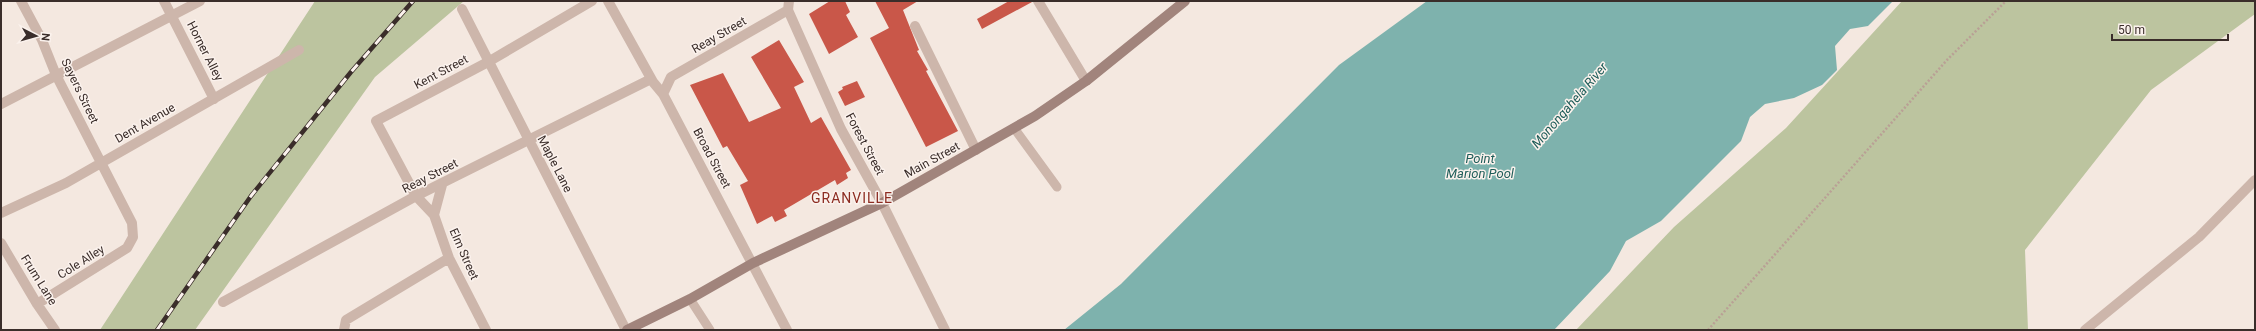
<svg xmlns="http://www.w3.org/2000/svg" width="2256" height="331" viewBox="0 0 2256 331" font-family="Roboto,sans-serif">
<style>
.green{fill:#bcc49f}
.water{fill:#7eb2ad}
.building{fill:#c95749}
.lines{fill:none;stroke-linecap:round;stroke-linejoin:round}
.path{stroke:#b9a095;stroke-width:2.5;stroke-dasharray:2 2;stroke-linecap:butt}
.lane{stroke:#cdb6ab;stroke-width:9}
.street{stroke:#cdb6ab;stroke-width:10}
.secondary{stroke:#a1847c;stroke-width:10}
.rail-casing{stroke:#3a2d2a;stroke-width:4.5}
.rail{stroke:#fbf2ed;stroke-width:3;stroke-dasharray:9;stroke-linecap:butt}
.labels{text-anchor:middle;stroke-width:3;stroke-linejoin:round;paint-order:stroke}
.street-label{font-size:12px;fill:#3a2d2a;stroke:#fbf2ed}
.water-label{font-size:13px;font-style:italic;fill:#1e5d59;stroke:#fbf2ed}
.quarter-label{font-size:14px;letter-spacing:1px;fill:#8c2c21;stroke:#fbf2ed}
</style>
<rect width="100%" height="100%" fill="#f4e8e0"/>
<path class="green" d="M315,1H464L375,77L195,330H100Z
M1902,1H2255V14L2151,90L2025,250L2028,330H1576L1674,227L1786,128Z"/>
<path class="water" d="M1427,1H1893L1868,26L1850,29L1835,46L1837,70L1822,85L1794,98L1765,104L1750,117L1741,141L1661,221L1626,241L1610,271L1554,330H1064L1121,284L1339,65Z"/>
<path class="building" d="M830,1H845L850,12L846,15L858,37L829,54L809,14Z
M875,1H918L903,10L919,50L917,51L928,70L926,71L958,131L926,147L870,38L889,28Z
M1009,1L1032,2L982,29L977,19Z
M779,40L804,82L794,87L811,123L821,117L851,170L846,173L848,178L837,185L835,180L784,210L787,216L775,222L772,216L757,224L740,185L748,181L727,146L723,148L690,85L723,73L749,122L781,108L751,57Z
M857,81L865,97L845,106L838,92L843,89L842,87Z"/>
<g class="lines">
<path class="path" d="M1708,330L1947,60L2006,1"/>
<path class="lane" d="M1014,128L1057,187
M690,299L710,330"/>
<path class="street" d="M21,1L42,40L56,75L132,223L133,237L127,248L37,304
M164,1L214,99
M608,1L653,82L663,94L787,330
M1038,1L1086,81
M462,9L626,330
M788,10L841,129L882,203L945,330
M915,26L976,150
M663,94L671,77L788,10L789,1
M1,104L200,1
M442,185L434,215L449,258L486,330
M1,213L66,183L299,50
M434,215L416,196L376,121L488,62L592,1
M1,243L37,304L55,330
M223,302L416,196L651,79
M344,330L346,320L449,258
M2085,330L2199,237L2255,180"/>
<path class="secondary" d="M627,330L690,299L753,263L882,203L1035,116L1086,81L1185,1"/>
<g class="rail-casing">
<path id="rail" d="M157,330L251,196L351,72L413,1"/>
</g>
<use href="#rail" class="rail"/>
</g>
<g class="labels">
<g class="street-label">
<text transform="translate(719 35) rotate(-30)" y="4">Reay Street</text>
<text transform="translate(205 51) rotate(63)" y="4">Horner Alley</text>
<text transform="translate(441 72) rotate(-28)" y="4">Kent Street</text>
<text transform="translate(80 91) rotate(64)" y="4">Sayers Street</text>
<text transform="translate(145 123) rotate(-30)" y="4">Dent Avenue</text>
<text transform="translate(865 144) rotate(62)" y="4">Forest Street</text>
<text transform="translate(712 158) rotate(62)" y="4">Broad Street</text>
<text transform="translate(932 160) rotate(-29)" y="4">Main Street</text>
<text transform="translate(555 164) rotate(63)" y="4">Maple Lane</text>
<text transform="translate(430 176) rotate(-27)" y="4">Reay Street</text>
<text transform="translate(464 254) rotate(66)" y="4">Elm Street</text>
<text transform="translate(81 262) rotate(-32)" y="4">Cole Alley</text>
<text transform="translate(39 280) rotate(58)" y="4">Frum Lane</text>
</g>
<g class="water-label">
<text transform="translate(1569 105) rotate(-49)" y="5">Monongahela River</text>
<text x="1480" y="163">Point<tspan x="1480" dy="15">Marion Pool</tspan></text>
</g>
<g class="quarter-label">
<text x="852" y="203">GRANVILLE</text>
</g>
</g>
<rect width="2256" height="331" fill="none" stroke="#3a2d2a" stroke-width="4"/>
<g transform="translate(36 36) rotate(96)" stroke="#fbf2ed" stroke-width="3" paint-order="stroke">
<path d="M0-3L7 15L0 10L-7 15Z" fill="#3a2d2a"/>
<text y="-6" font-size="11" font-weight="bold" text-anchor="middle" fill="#3a2d2a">N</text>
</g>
<path d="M2112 34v6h116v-6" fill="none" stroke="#3a2d2a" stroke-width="2"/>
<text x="2118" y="34" font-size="12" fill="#3a2d2a" stroke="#fbf2ed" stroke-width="3" paint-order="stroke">50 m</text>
</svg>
